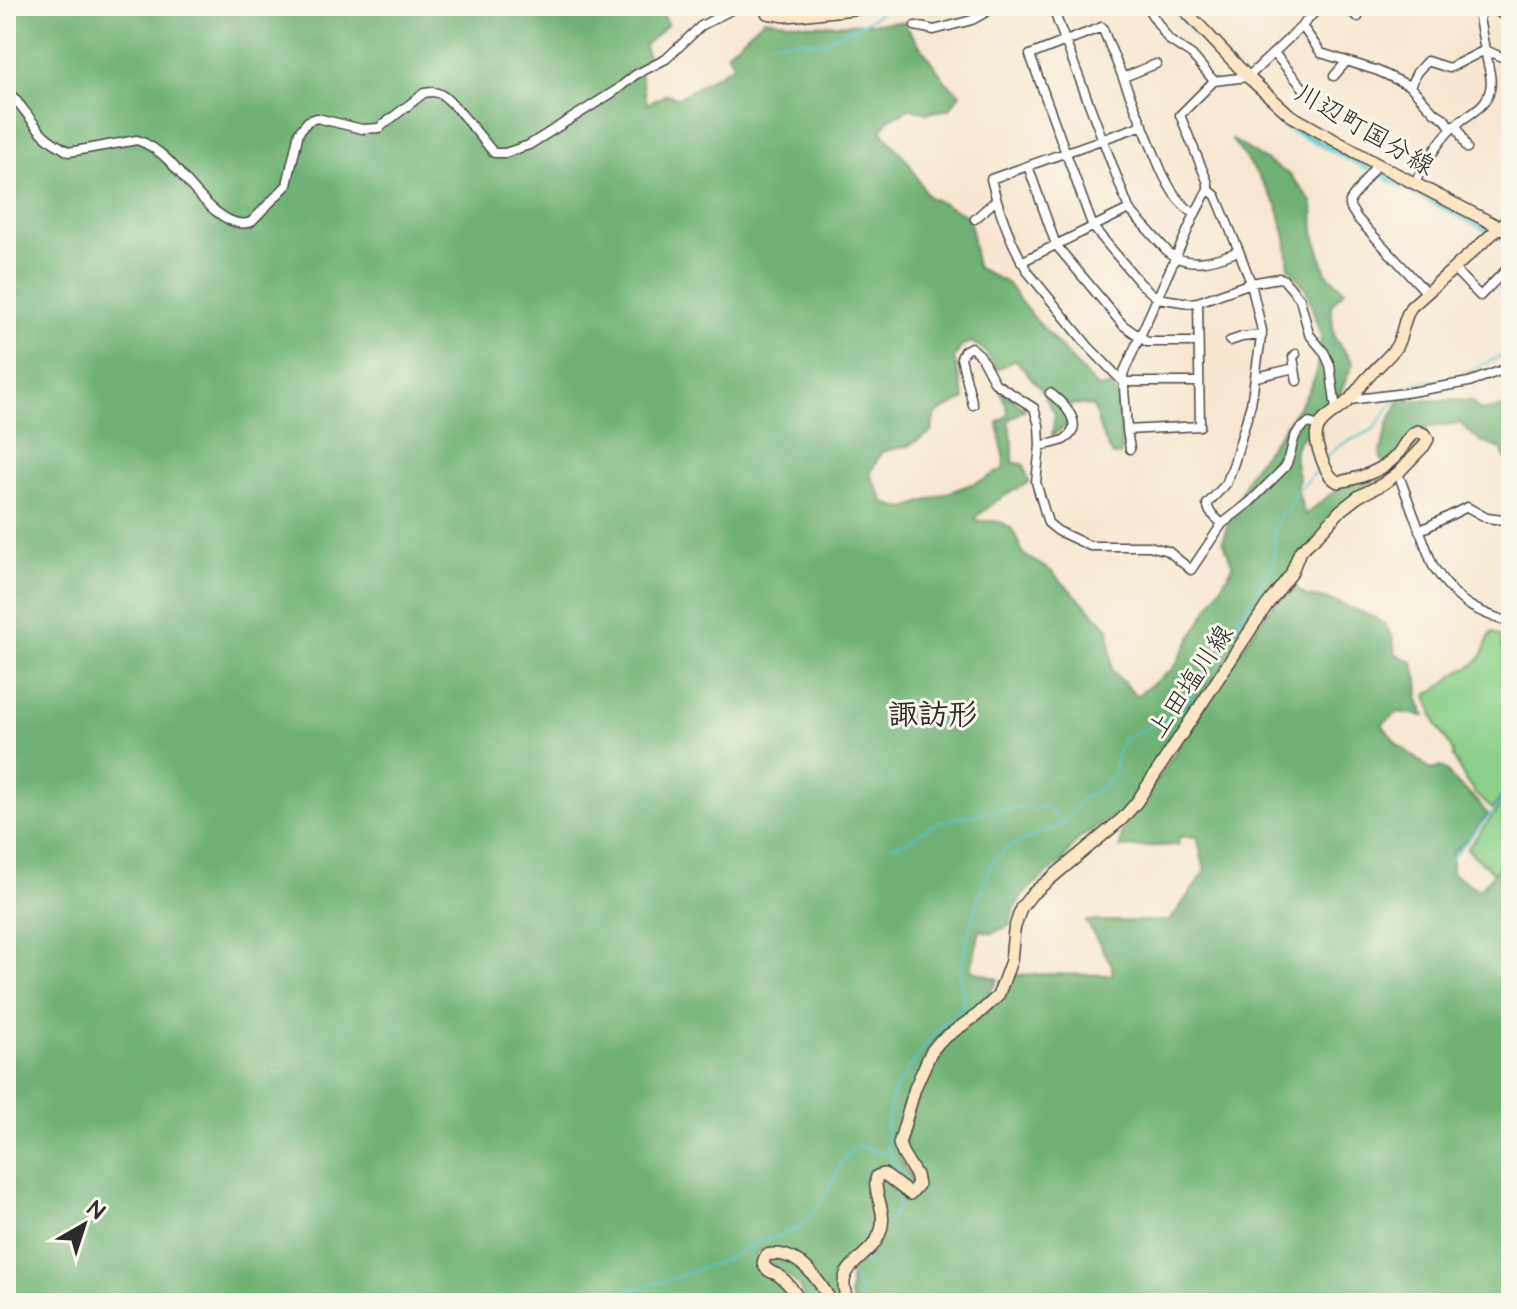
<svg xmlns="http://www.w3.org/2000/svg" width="1517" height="1309" viewBox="0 0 1517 1309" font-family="'Architects Daughter','Klee One',sans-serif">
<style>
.green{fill:#8bd08a;stroke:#5b7e5a;stroke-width:2}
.forest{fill:#70b276;stroke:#4e6e50;stroke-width:2}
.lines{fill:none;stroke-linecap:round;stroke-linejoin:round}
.stream{stroke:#57c4cb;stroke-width:2}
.canal{stroke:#57c4cb;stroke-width:8}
.secondary-tunnel{stroke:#cec1b1;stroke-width:11;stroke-dasharray:11 5.5;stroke-linecap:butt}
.street-casing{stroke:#4a4744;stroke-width:11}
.secondary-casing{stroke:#4a4744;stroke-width:14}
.street{stroke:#fff;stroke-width:8}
.secondary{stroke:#fce6c4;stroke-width:11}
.labels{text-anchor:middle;stroke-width:6;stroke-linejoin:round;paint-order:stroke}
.street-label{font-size:26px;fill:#2b2b2b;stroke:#fbf7ec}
.quarter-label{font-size:30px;font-weight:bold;fill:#2b2b2b;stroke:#fbf7ec}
</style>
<rect width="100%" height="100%" fill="#fbf7ec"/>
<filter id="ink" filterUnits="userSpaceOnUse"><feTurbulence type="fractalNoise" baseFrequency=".0125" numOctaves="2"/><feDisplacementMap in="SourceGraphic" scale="16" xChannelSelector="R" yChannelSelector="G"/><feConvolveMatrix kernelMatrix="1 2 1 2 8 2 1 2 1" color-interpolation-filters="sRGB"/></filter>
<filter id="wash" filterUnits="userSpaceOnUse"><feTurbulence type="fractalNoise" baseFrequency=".006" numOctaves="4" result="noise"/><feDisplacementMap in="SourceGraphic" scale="32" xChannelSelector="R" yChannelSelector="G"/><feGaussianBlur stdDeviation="1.8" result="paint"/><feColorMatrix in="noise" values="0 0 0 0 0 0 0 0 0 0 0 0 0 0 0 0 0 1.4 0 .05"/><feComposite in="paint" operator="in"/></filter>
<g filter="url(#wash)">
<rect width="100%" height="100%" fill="#f7e7d2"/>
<path class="green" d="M1493,632L1502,639L1501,647L1511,658V787L1492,809L1475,794L1472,787L1467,783L1453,757V751L1436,724L1427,695C1437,689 1446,682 1455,675C1462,670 1472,667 1478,661C1487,653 1484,641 1493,632Z
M1511,796V854L1494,873L1467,849L1501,805Z"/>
<path class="forest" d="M6,6H663L660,9L668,24L644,46L650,62L639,69L647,104L667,94L678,98L734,65L727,53L764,19L813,25L903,22L946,82L960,94L950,109L927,113L911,108L890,119L881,130L909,163L927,196L966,215L971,226L976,267L1007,283L1028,311L1097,388L1111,386L1118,397L1122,447L1120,455L1113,456L1102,435L1093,406L1071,404L1067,425L1052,436L1055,414L1040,388L1015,359L998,370L984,350L971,342L962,346L954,358L965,399L942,410L934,416L932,432L908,446L881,452L870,474L885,503L904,509L985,479L1005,468L998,423L1009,414L1000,389L1025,409L1008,421L1013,443V462L1024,465L1029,482L998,500L976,517L978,521H994L1003,523L1012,529L1024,555L1051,571L1109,628L1112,670L1136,696L1173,669L1233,566L1223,540L1229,519L1250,472L1280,433L1307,394L1316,375L1321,337L1306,289L1289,267L1286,237L1277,205L1258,175L1231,139L1290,175L1313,203L1314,232L1326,273L1345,290L1331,305L1334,337L1353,363L1336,403L1314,427L1310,434C1289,440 1294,463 1299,480L1296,486L1305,515L1336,490L1385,469L1380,455L1388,423L1403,396H1408L1409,400L1471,401L1480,411L1508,406L1511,408V458H1505L1501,449L1480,441L1460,423L1427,427L1422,444L1395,470L1340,509L1289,573L1156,763L1143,785L1118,817H1112C1102,824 1090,830 1080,838C1071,845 1068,856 1060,863C1035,885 1017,891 1009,926L992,933L980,930L971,970L998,979C992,991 983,1001 973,1010C958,1024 941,1032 928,1049L900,1157L912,1181L909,1187C899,1182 893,1171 882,1167L873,1169C867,1181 874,1187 876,1199C879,1210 878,1220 874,1230C862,1263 822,1258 846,1303H834L787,1252L766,1248L758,1252L755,1257L756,1263L762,1270L778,1278L797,1303H780L774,1295L741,1303H6Z
M1290,582L1306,596L1328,599L1373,617L1385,625L1392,636L1396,654L1413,662L1418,680L1419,703L1425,716L1399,712L1382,724L1397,744L1432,770L1440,767L1445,769L1455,782L1469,793L1488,814L1471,836L1452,853V873L1479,890L1511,853V1303H853L850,1296V1271L880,1243L879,1184L882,1178L902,1196L907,1197L916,1194L904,1145L920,1086L939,1047L1001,998L1012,975L1052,974L1112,975V965L1086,921H1170L1205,871L1197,837H1179L1178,845L1120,848L1122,828L1136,812L1257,626Z
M769,1259C804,1260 810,1277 828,1303H805C798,1274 786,1278 767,1262Z"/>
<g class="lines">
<path class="stream" d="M774,42L799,40L825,43L833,37L870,20L881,11L913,6L939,12L952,6
M1402,391L1417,382L1455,378L1511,351
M1326,457L1339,446L1374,429L1396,399
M893,846C913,842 916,832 932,826C968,812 1008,809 1046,806L1063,824
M1449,861L1511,791
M906,1186C904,1176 897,1170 893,1162C882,1139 887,1113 895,1090L932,1036L964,1005L960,973L970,926L990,866L1007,848L1063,824L1081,800L1101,788L1115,774L1116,760L1123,740L1174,715L1193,694L1228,640L1261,583L1273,568L1276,521L1281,514L1290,506L1294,493L1308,481L1319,465
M887,1225L903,1195
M862,1264H864L871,1255
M851,1275L859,1287L860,1294L859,1303
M611,1303L628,1291L675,1278L726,1259L757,1242L782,1235L802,1226L824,1198L845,1157L853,1149L861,1145C872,1150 877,1157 888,1149"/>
<path class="canal" d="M1173,6L1235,73
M1245,83L1285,125L1368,167
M1378,172L1487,229
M1500,236L1511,241"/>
</g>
</g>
<g filter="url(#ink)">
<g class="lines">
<path class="secondary-tunnel" d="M750,6L767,13"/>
<g class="street-casing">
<path id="street" d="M1052,6L1129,209L1169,253C1190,269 1216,260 1239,251
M1146,6L1169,40L1192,55L1214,81
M1341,6L1358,17
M1490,6L1501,14L1511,17
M915,26L934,30L972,20L997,6
M1302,26L1321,53L1378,71L1410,86L1417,72L1427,61L1449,68L1485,50L1479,18L1486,6
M1509,35L1511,33
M1485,50L1504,58L1511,54
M1274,53L1304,89
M1334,76L1346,62
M1124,77L1156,64
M1410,86L1434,112L1444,118L1452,129
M6,90C19,101 26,114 37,127C45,138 57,145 69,152L137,140C149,144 160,152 169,161C187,179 222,233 251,222L287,185L299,132L308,121L317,118L362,129L379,128L424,93C431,92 436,91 442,95C456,104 481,138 494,153H505L529,145L615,91L635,75L666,59L701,26L731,10L744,6
M1456,124L1467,148
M1143,125L991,179C999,211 1011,244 1028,272L1088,346L1123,382H1199
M1377,164L1350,201V207L1357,218L1427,293
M1028,166L1056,245L1123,325L1147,342H1198
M1414,183C1427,163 1439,138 1458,123C1469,114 1485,107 1489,93C1494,81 1487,63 1485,50
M1195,214C1177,202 1170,189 1161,170L1102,27L1030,55L1093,227L1140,283L1157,298L1189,303L1198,302L1251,283L1279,278L1283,279L1300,299L1309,334L1324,352L1330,365L1336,410
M975,219L996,200
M1021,262L1129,209
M1454,269L1480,296L1511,265
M1198,302L1200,426L1127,430L1123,374L1195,214L1208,189
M1230,341L1242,337L1262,335
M1296,354L1293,357L1297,381
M1256,377L1295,368
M1349,400L1405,393L1469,382L1511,367
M973,405L961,358L964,351L971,347L980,355L995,383L1034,408L1039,425L1040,446L1036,482L1048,523L1058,531L1090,546H1149L1168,551L1191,570L1222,524L1250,502L1285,467C1296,449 1287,435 1309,423L1319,426
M1127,430L1130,449
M1040,446C1047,444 1059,443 1065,439C1087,425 1062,402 1050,393
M1398,473L1433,566C1458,603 1470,609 1511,623
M1222,524L1210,512L1207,504L1226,484L1234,463L1251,404L1262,331L1251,283L1239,251L1216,196L1208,189V183L1180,115L1214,81L1248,77L1302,26L1320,6
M1419,531L1467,507L1487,518L1511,521"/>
</g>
<g class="secondary-casing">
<path id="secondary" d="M1181,6L1248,77L1290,115L1377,164L1511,233
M767,13L785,16L798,15L881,6
M800,1303C795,1291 789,1283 778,1275C774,1273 769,1272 766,1268C761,1263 764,1260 766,1255C798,1248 819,1280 832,1303
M849,1303C830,1264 869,1262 880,1233C889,1211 871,1192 877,1176L884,1174L910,1194L918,1185L916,1175L903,1154L899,1144L915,1088L931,1052L940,1041L977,1015L998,996L1011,961L1014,930L1021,908L1032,894L1122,819L1136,803L1267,605L1291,574L1300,551L1318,535L1341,510L1359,496L1383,484L1398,473L1424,446L1428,439L1424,434L1417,431C1406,437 1404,447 1396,456C1383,471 1357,479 1338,482C1328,477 1325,467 1321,457C1306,420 1329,420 1350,399C1357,391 1363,382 1370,375C1378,366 1389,357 1396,347C1403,336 1403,319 1411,307L1511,217"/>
</g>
<use href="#street" class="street"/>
<use href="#secondary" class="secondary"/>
</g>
</g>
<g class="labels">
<g class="street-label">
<text transform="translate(1365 129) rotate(30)" y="9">川辺町国分線</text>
<text transform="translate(1190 681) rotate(-56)" y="9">上田塩川線</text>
</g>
<g class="quarter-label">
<text x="933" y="724">諏訪形</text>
</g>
</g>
<rect width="1517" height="1309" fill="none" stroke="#fbf7ec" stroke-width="32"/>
<g transform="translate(84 1225) rotate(39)" stroke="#fbf7ec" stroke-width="6" paint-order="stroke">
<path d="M0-6L14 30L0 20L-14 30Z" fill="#2b2b2b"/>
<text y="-12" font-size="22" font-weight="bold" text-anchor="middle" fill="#2b2b2b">N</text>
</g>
</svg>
